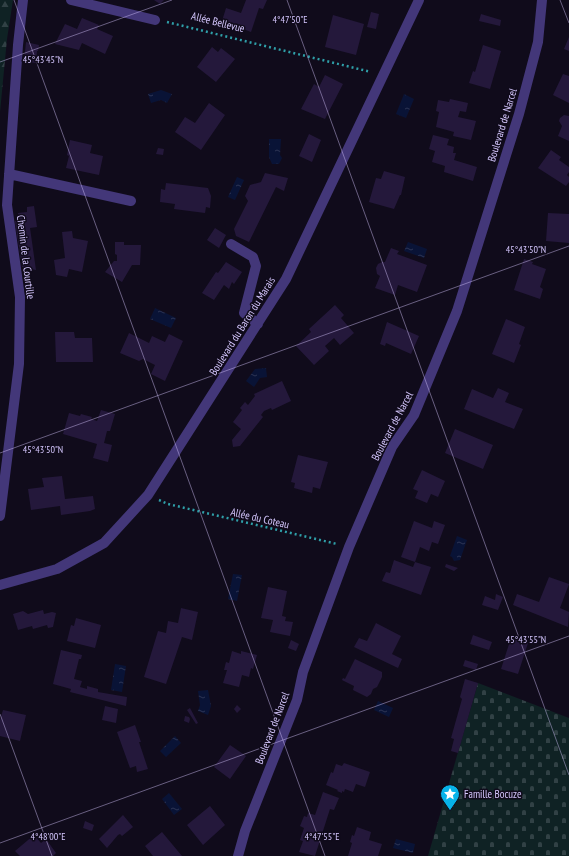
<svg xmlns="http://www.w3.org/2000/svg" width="569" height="856" viewBox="0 0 569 856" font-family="'PT Sans Narrow',sans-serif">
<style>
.forest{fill:url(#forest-firs)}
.cemetery{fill:url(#cemetery-stones)}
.water{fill:url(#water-ripples)}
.building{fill:#24183b}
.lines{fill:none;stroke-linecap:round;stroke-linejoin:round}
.path{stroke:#2f9fa8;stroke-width:2.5;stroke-dasharray:2 3;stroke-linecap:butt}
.minor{stroke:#433779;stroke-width:10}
.ticks{fill:none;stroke:#d4c6fd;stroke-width:1;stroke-opacity:0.45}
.labels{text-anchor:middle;stroke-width:3;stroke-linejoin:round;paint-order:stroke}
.street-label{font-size:11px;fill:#d4c6fd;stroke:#100b1b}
.poi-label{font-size:11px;fill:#d4c6fd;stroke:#100b1b;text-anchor:start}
.ticks-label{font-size:10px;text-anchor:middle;fill:#d4c6fd;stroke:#100b1b;stroke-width:3;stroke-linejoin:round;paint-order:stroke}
</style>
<defs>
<pattern id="forest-firs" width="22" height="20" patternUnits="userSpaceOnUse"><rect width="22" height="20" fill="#0f2224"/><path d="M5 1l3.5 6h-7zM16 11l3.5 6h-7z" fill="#314145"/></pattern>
<pattern id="cemetery-stones" width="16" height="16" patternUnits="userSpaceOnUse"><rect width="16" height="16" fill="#0f2224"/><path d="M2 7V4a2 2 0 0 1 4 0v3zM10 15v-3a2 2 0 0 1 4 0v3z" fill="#314145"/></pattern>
<pattern id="water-ripples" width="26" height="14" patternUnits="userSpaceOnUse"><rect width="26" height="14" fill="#091336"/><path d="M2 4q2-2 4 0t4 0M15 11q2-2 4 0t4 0" fill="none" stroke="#2c3454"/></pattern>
</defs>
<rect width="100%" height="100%" fill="#100b1b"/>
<path class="forest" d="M0,0H13L7,39L0,112Z"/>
<path class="cemetery" d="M478,683L569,718V856H428Z"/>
<path class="water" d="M161,90L172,94L167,103L161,100L151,103L148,94Z
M404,94L414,99L406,118L396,114Z
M269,139H281L280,155L282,158L279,164H272L269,157Z
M237,177L244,180L235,200L228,197Z
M408,242L427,249L424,258L404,251Z
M155,308L176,318L171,328L150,319Z
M266,368L267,377L260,378L254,387L246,381L255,369Z
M457,536L467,540L460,560L454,561L452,557L450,556Z
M233,574L242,575L237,601L228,599Z
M115,664L126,666L122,692L111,690Z
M208,690L211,706L208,715L198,711L200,705L198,691Z
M378,701L393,708L389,717L374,710Z
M175,736L181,743L166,757L160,751Z
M169,793L182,809L174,815L162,799Z
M396,839L415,844L413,853L393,848Z"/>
<path class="building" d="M154,0H164L160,4Z
M246,0H267L263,9L259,8L251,32L222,21L226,8L241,13Z
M371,12L379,14L376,29L367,27Z
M481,14L501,20L500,26L479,21Z
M333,15L364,24L356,55L325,47Z
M82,18L99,25L97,29L113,36L105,54L82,43L79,50L55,44L65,24L77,29Z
M569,37V51L564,49Z
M26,42L39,45L38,51H37L36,63L24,62Z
M483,45L501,51L490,89L469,83L473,71L475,72Z
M212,47L218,52L221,48L235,59L216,82L197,67Z
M563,74L569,76V103L553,95Z
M325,75L343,84L325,119L301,109L314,84L319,87Z
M450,99L468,103L466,112L460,111L458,117L476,121L471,140L453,136L454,132L436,127L439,112L436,111L438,100L449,102Z
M209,103L225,115L201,150L175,132L185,117L195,123Z
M564,115L569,116V141L558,136L562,126L559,121L560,118Z
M309,134L321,140L312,162L299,156Z
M433,135L449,139L447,145L454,147L453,153H456L454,160L477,167L473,181L444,172L445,166L432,162L435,151L429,149Z
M70,140L92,145L90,153L103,156L99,175L66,168L69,156L67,155Z
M158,148L164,149L163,155L156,154Z
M551,150L561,157L559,160L569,167V172L567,175L569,177V182L566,186L538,168Z
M384,171L405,177L401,195H400L394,209L369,202L376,178L381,179Z
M265,173L288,178L284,191L276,187L249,242L236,236L234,229L248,201L245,196L250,185L261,182Z
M166,183L208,188L211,196L210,208L206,207L205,213L174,209L175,204L160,202L161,189L165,190Z
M34,206L37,227L30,228L36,270L22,267L15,221H19L18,213L27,212V207Z
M548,213L569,214V243L546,241Z
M215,228L226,235L219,248L207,240Z
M72,231L73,238L88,241L82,272L69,269L67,277L56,275L54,260L65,258L62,232Z
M115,242H124V245H141L140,265H132L122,282L105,272L114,261H117V255L115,254Z
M391,248L399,251L397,254L427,265L417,292L398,285L395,295L375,288L380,276L377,274L376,268L378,264L382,262H385Z
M524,259L533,262L532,264L546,269L540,287L543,289L540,299L514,290Z
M226,262L242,272L234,284L232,282L229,289L224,285L214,300L202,293L216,272L218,273Z
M335,305L344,315L341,318L354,333L340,345L334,338L325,346L329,351L314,365L296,346L311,332L309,329Z
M506,319L525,327L519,344L521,345L514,363L492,354Z
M387,322L419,336L411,354L386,343L385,346L380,344Z
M55,332H74L75,338H92L93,362H56Z
M129,333L149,343L152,336L165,342L169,334L183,341L165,381L151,374L155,365L143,359L139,361L120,353Z
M282,381L291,401L272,410L271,408L264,411L261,415L263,417L240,446L233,447L232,440L241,429L233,422L242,410L240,408L245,402L248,405L255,396L254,394Z
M498,388L509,393L505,402L523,409L514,429L464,409L472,389L493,398Z
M101,410L115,414L110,431H107L104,443L112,445L108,462L93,458L97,444L63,434L69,413L80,416L81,414L92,417L91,419L97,421Z
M455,429L493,445L483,469L445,453Z
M298,455L328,462L320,489L313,487L312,493L294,488L295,483L291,482Z
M422,470L445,481L438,497L431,494L427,503L415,498L418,491L413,489Z
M62,476L65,499L93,496L95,509L90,511L61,515L60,506L31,510L28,489L44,487L42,478Z
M414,521L432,528L434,521L445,525L438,544L432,542L429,551L420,547L415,562L401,557Z
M394,560L413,567L415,562L431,567L421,595L382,581L386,572L390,573Z
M446,564L458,568L454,571L445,567Z
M549,577L569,584L560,608L569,612L568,627L513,605L517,594L539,602Z
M268,587L287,591L282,616L286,617L285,621L293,622L290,636L270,632L273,620L261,618Z
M496,594L503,597L498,610L482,605L485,596L495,600Z
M181,608L198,612L192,640L182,637L166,684L144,677L158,631L166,633L168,621L178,623Z
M43,610L44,614L52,612L56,613L53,627L48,628L47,625L33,629L32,626L18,630L13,614L23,611L28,614Z
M76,618L101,625L95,648L67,641L71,625L74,626Z
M376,623L401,636L392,654L402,659L398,668L354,647L359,638L367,641Z
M473,635L492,642L489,650L470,644Z
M511,638L528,643L518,674L501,669Z
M291,640L299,644L296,651L288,648Z
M61,650L82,655L81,659H79L74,679L82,681L80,687L87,689V686L98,689V692L127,697L126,706L70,692L71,689L53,684Z
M232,651L241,654V651L257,655L253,669L251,668L249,677L242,675L239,687L223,683L227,670H224L226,662L229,663Z
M355,659L382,672V677L377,687L373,689L371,694L367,697L353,690L354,686L342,680L343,678L345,679Z
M465,660L478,664L476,670L463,666Z
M465,679L478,683L458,753L451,751L454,739L451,738L462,699L460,697Z
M237,705L241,709L237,713L234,709Z
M105,706L118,709L116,723L102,720Z
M190,708L198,723L196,724L187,710Z
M3,710L26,715L20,741L0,736V720Z
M185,716L189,717L190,719L189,723L184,721Z
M135,725L141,742H139L148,769L137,772L136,766L130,768L117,732Z
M230,745L246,756L230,779L214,767Z
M344,763L370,772L365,787L356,784L353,792L345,789L344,792L342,791V793L337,791L338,790L326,785L331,772L333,773L336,764L342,766Z
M323,792L339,798L334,810L330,809L315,856L299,852L303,841L300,840L304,828L300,826L304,816L307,817L308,813L315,815Z
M210,806L225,825L203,845L187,825Z
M123,815L133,827L122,836L120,834L118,835L107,848L99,839Z
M85,821L94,825L92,831L83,828Z
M357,827L371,832L369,840L382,844L378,856H348L352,843L350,842L352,835L354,836Z
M162,832L182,856H153L145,846Z
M34,835L41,843L46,839L56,853L53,856H20L15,851Z"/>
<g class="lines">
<path class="path" d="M167,22L371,72
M159,500L168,504L337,544"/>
<path class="minor" d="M71,0L155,20
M9,174L131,201
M231,244L253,257L256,266L244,313L258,324
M0,516L19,364L20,297L7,205L18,45L23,0
M0,585L57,569L104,543L148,495L286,279L419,0
M238,856L245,831L297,700L303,672L349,547L392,447L414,415L457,311L519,114L538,42L542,0"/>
</g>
<path class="ticks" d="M14,0L325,856M287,0L569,775M560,0L569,23M0,62L172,0M0,453L569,246M0,714L52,856M0,843L569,636"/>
<defs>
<g id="sight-pin" transform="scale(1)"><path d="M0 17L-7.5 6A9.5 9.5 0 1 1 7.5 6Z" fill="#07b3e9" stroke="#100b1b"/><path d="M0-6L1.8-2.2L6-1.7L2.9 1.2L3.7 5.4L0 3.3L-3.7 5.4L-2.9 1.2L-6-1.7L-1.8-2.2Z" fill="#fff"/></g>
</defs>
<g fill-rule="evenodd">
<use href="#sight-pin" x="450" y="794"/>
</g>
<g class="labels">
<g class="street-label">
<text transform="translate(218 22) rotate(14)" y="4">Allée Bellevue</text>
<text transform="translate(502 125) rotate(-73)" y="4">Boulevard de Narcel</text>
<text transform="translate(26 257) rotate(83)" y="4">Chemin de la Courtille</text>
<text transform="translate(242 326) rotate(-58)" y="4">Boulevard du Baron du Marais</text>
<text transform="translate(392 426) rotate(-62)" y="4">Boulevard de Narcel</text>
<text transform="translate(260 518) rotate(13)" y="4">Allée du Coteau</text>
<text transform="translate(272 728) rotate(-69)" y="4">Boulevard de Narcel</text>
</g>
<g class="poi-label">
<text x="464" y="798">Famille Bocuze</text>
</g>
</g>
<g class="ticks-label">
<text x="290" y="23">4°47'50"E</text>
<text x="43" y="63">45°43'45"N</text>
<text x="526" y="253">45°43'50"N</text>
<text x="43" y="453">45°43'50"N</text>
<text x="526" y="643">45°43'55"N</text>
<text x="48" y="840">4°48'00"E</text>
<text x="322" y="840">4°47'55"E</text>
</g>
</svg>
